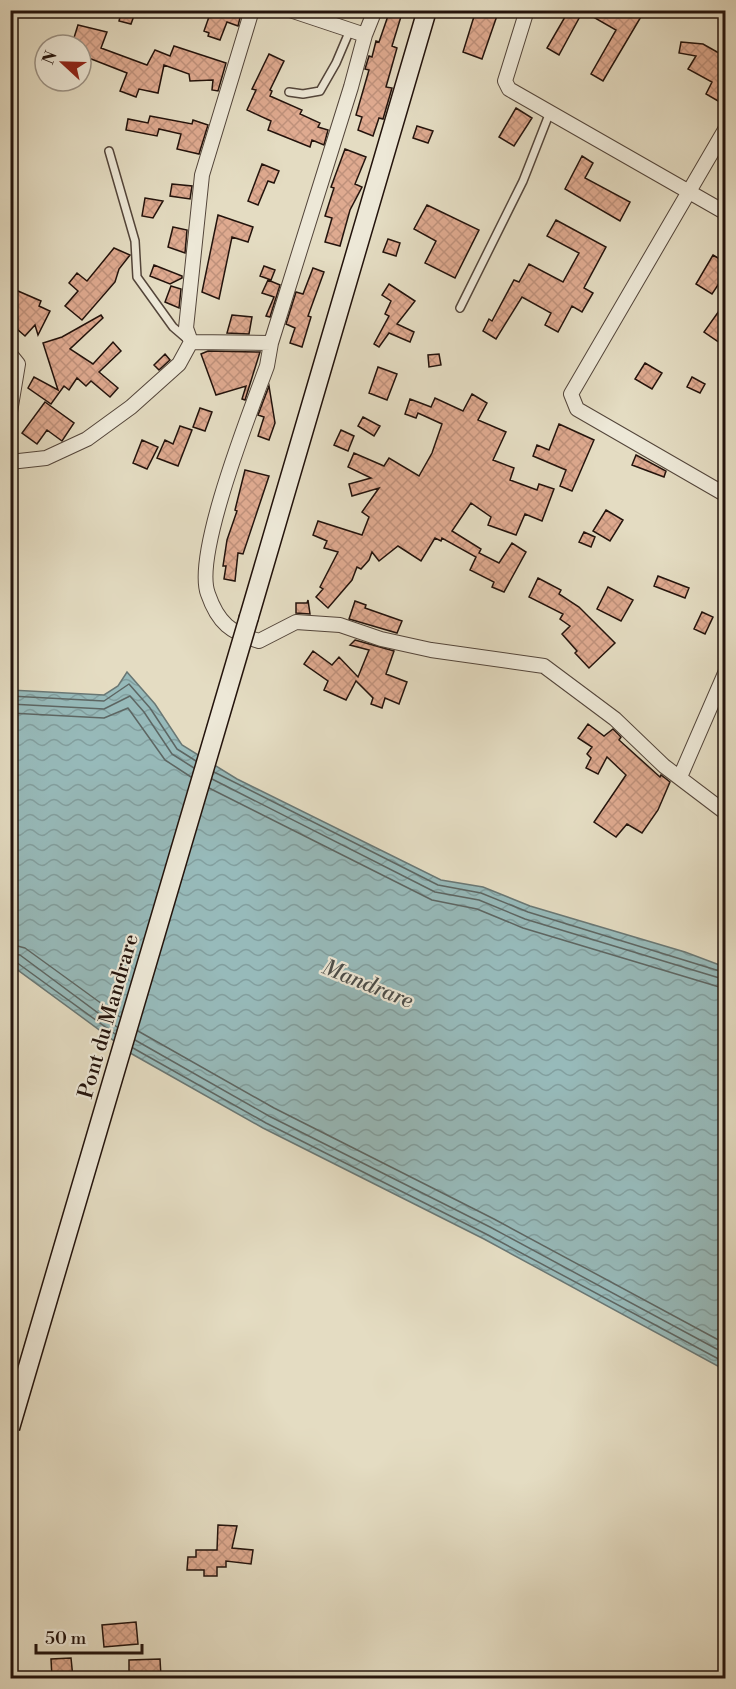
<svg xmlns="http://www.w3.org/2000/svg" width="736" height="1689" viewBox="0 0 736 1689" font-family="'Libre Bodoni',serif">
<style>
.water{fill:url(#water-waves);stroke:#697774;stroke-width:1.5}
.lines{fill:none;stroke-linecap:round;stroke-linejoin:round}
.shore{stroke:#5d6663;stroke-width:1.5}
.building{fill:url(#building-cross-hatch);stroke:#23130c;stroke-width:1.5}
.lane-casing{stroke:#53453a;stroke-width:10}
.street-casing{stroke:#53453a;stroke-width:16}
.secondary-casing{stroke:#23130c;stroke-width:21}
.lane{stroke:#ede8d7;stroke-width:7}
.street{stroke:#ede8d7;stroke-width:14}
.secondary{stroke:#ede8d7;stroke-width:18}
.secondary-bridge-casing{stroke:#23130c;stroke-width:21;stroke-linecap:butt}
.secondary-bridge{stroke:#ede8d7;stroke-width:18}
.labels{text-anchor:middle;stroke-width:4.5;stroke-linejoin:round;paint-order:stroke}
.street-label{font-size:21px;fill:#23130c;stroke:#ede8d7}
.water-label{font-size:22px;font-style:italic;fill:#4c4d49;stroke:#ede8d7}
</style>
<defs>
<pattern id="water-waves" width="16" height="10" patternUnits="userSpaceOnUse" patternTransform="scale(1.5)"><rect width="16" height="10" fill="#97baba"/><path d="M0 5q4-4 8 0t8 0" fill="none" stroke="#829f9f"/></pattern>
<pattern id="building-cross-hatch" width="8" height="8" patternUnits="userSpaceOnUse" patternTransform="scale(1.5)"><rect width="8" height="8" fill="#dfaa90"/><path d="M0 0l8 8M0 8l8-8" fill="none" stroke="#bf917b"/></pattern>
</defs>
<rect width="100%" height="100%" fill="#e4dcc2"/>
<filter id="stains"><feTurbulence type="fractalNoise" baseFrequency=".00333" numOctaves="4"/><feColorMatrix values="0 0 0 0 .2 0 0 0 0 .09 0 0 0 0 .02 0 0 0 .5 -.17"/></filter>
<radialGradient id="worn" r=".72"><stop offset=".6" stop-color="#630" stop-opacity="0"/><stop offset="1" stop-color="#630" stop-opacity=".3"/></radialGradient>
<path class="water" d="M127,672L155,704L182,745L237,779L441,880L483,887L530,906L685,952L725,967V1370L484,1239L263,1128L132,1054L11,965V690L104,695L118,686Z"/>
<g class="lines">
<path class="shore" d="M10,696L104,701L129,684L150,708L177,749L196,761
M10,704L104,709L130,696L144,712L172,754L194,768
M10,713L104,718L128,708L165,760L191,777
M214,772L438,885L481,893L528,912L726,973
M212,779L435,892L479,900L525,919L726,980
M209,788L432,900L477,909L523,928L726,989
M10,944L25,948L120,1017
M10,953L20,955L117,1027
M10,960L16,962L115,1034
M138,1031L274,1108L494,1219L726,1344
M135,1040L269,1116L490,1227L726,1354
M133,1048L266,1123L486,1234L726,1363"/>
</g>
<path class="building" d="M122,10H136L131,24L119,21Z
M201,10H232L241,14L238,26L227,22L220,40L208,36L209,33L204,31L210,14Z
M390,10H403L392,46L397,48L386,87L392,88L383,119L379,118L373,136L358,130L362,117L356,115L369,70L365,69L369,56L372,57L376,41L379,42Z
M476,10H499L482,59L463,52Z
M569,10H645L603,81L591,74L616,30L583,11L559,55L547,48Z
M78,25L107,32L101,48L147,65L155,50L170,56L174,46L226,63L218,91L212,90L213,80L190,81L189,74L164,65L158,93L139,89L136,97L120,91L127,73L81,55V45L72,44Z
M681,42L703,44L726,57V89L718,101L706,94L712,82L688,69L696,56L679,53Z
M269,54L284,61L270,90L272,91L270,96L302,110L300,114L320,123L318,127L328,130L324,145L312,140L310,147L268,130L271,121L247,110L256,90L252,89Z
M516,108L532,118L514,146L499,137Z
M150,116L192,124L193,120L208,125L199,154L177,149L181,134L159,129L157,136L126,130L128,119L148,123Z
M417,126L433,131L428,143L413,138Z
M345,149L366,157L355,184L362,187L350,210L340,246L325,242L332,218L325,216L334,188L331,187Z
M582,156L593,163L585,178L630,202L620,221L565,189Z
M262,164L279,171L274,183L268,181L258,205L248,201Z
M172,184L192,186L190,199L170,196Z
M145,198L163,201L153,218L142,216Z
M427,205L479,230L455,278L425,263L436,241L414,229Z
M218,215L253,227L248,242L232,237L219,299L202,292Z
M556,220L606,247L584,288L593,293L582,312L572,306L558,332L545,325L551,313L522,297L496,339L483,331L489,319L492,321L514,280L519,282L529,264L563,282L579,253L547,236Z
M173,227L187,230L185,253L168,247Z
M388,239L400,243L396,256L383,252Z
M114,248L130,255L119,269L115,282L82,320L65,306L78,291L69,283L77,273L87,281Z
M713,255L726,263V273L712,294L696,284Z
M154,265L182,276V278L170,284L150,276Z
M264,266L275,270L271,280L260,276Z
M313,268L324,272L308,316L311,317L302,347L290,343L295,328L286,324L296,292L303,294Z
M268,280L280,285L270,317L266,316L274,297L262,293Z
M389,284L415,301L397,324L414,332L410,342L389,333L379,347L374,344L389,316L385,314L391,301L382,295Z
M171,286L181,289L179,308L165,302Z
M18,291L41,301L39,306L50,311L38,335L35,325L25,336L10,323V305Z
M726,301V347L704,332Z
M101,315L103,318L70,349L93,364L113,342L121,351L99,372L118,388L110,397L91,381L86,386L77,378L69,390L64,386L51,404L28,388L34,377L58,390L43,343L62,337Z
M232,315L252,317L249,334L227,333Z
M208,351L260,352L245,400L242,399L246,386L216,395L201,354Z
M165,354L170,360L159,370L154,365Z
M439,354L441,365L429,367L428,355Z
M645,363L662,373L652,389L635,379Z
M378,367L397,374L387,400L369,393Z
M692,377L705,384L700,393L687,387Z
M269,386L275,423L269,440L258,436L264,417L258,415Z
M472,394L487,403L478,420L506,432L493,460L514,468L510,480L537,490L539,484L554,489L542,521L525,514L516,535L488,525L491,517L471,503L452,531L481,549L479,553L499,563L512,543L526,552L504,592L492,587L494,582L470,570L476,557L442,538L441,541L435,538L421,561L398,546L379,561L372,552L369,560L361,569L357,567L352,580L328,608L316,597L323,589L320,587L338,552L324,548L327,541L313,535L318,521L362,535L369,517L362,512L379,488L352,496L349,484L371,478L348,467L354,453L384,466L389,458L419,476L432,453L442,424L418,413L416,418L405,414L410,399L431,407L435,398L463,411Z
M45,402L74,423L62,441L47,430L37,444L22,433Z
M200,408L212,412L205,431L193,427Z
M363,417L380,426L374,436L358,426Z
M559,424L594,440L572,491L560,486L566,470L533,456L537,445L549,450Z
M180,426L192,430L178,466L157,458L165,440L173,444Z
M341,430L354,436L348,451L334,445Z
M142,440L158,447L147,469L133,463Z
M636,455L666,471L664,477L632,465Z
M245,470L269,476L243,554L238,553L235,581L224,579L226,566H223L227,540L237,511L235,510Z
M606,510L623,520L610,541L593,531Z
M584,532L595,537L591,547L579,542Z
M658,576L689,588L685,598L654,586Z
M538,578L561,590L559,594L579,607L615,643L589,668L575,653L577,651L562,634L570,626L560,619L563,614L529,597Z
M608,587L633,600L621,621L597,609Z
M308,600L310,614L296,613V603H307Z
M355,601L366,605L365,608L402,621L397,633L349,619Z
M702,612L713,617L705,634L694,629Z
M355,640L394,651L386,674L407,682L399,704L385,698L382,708L371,704L373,698L356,681L346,700L324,690L328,681L304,664L313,651L332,665L339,657L358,677L369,650L350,645Z
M588,724L604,736L613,729L621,737L619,740L660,777L661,775L670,782L658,810L642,833L627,824L616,837L594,822L626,775L607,757L598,774L586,768L591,758L587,754L592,747L578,738Z
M218,1525L237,1526L232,1548L253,1550L251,1564L226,1561V1567H217V1576H204V1570H187L188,1557H196V1550H217Z
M136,1622L138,1644L104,1647L102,1625Z
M71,1658L73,1678H52L51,1659Z
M160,1659L161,1677L129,1678V1660Z"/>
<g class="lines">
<g class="lane-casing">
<path id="lane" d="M289,92L303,94L320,91L336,63L350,30
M109,151L135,241L137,277L173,327L187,339
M460,308L523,181L550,112"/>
</g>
<g class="street-casing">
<path id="street" d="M290,10L365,35
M375,10L365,35L351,87L271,343L267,366C251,410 193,555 208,594C218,623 231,633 259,641L296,622L340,625L381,639L431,650L544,666L615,719L664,766L726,813
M527,10L505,81L509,89L726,213
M726,128L571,394L577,409L726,495
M191,342L186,328L202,175L252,10
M10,354L18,364L10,412
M10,462L46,458L87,439L131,407L179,364L191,342L271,343
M680,777L726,671"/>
</g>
<g class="secondary-casing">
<path id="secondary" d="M249,617L427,10"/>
</g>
<use href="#lane" class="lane"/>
<use href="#street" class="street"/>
<use href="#secondary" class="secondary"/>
<g class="secondary-bridge-casing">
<path id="secondary-bridge" d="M10,1428L249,617"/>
</g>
<use href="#secondary-bridge" class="secondary-bridge"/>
</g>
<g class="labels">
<g class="street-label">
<text transform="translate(108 1016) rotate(-74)" y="7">Pont du Mandrare</text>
</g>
<g class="water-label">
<text transform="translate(368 983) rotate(22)" y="8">Mandrare</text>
</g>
</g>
<rect width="736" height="1689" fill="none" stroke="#e4dcc2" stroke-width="36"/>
<rect x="12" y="12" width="712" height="1665" fill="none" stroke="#23130c" stroke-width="3"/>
<rect x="18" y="18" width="700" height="1653" fill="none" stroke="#23130c" stroke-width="1.5"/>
<g transform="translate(63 63) rotate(292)"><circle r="28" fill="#ede8d7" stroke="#9c9386" stroke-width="1.5"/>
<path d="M0-4.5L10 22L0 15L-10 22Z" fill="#8f2418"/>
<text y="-9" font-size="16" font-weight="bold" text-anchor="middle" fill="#23130c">N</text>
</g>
<path d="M36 1644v9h106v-9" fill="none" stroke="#23130c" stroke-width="3"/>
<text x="45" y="1644" font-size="18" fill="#23130c" stroke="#ede8d7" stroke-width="4.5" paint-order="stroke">50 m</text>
<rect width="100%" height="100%" filter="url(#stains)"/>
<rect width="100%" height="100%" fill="url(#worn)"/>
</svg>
